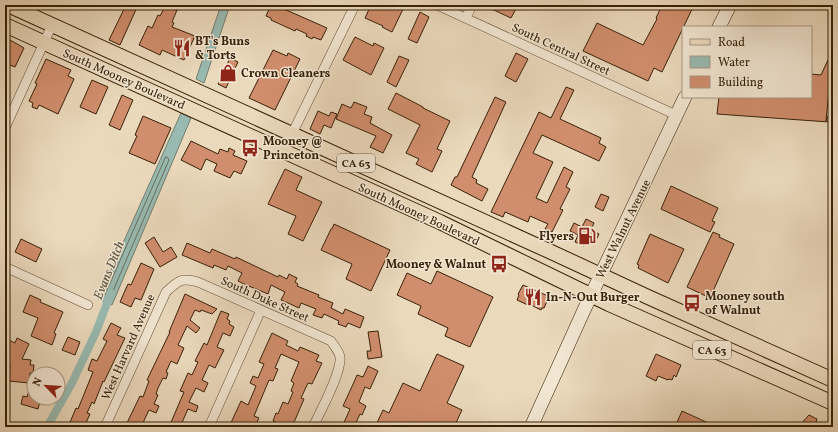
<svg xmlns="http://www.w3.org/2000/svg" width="838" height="432" viewBox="0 0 838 432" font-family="Vollkorn,serif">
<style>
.water{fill:#98bab1;stroke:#717d6d}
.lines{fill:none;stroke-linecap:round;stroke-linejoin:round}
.shore{stroke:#686e5c;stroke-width:1}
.canal{stroke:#98bab1;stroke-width:8}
.building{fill:#d18e6e;stroke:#372107}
.minor-casing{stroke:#644f34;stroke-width:10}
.secondary-casing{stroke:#372107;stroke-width:14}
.primary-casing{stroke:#372107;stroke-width:16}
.minor{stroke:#f2e6d3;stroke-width:9}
.secondary{stroke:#f2e6d3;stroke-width:13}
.primary{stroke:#ebd9bc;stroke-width:14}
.labels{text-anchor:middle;stroke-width:3;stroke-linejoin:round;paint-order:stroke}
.shield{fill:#f2e6d3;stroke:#6f5c44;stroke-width:1}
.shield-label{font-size:11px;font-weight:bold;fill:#372107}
.poi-label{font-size:12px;font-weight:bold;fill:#372107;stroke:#f2e6d3;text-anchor:start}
.street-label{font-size:12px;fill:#372107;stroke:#f2e6d3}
.water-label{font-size:13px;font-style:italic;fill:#544f3a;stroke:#f2e6d3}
</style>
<rect width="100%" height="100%" fill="#ebd9bc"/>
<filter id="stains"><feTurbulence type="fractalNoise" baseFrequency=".005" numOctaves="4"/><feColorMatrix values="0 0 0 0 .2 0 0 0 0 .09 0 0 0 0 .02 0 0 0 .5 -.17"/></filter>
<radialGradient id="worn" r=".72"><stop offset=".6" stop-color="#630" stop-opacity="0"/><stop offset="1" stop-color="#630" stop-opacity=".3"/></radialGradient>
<path class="water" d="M221,5H230L204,83L196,79Z
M181,113L191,118L112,305L98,299Z"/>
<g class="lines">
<path class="shore" d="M166,157L168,158L169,160L110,298L108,299L105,297V295Z"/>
<path class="canal" d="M47,427L72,383L96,332L111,293"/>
</g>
<path class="building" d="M126,5H138L120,45L109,40Z
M166,5L176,8L175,10H177L172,22L174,23L172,27L195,36L184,60L162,50L160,55L139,45L148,26L152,28L158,15L160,16Z
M271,5H275L327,28L321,40L313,37L312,39L306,36L307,34L296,29L295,31L271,20V18L266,16Z
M371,5H405L392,32L382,27L383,26L365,18Z
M483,5H518L511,18Z
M662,5H694L662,72L654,68L648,81L583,51L597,23L643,45L657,19L656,18Z
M420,12L429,17L417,43L408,39Z
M5,37L24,48L15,67L5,63Z
M355,37L373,46L374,43L384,48L371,75L343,60Z
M833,49V72L831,71L826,121L833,105V124L829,122L717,114L719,97H811V74L821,75Z
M273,50L287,56L288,53L300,59L275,110L249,98Z
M516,53L528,59L516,82L505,76Z
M399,56L409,60L396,87L387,82Z
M230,58L238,62L226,88L218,84Z
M46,59L71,70L68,76L74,79L58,114L39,105L37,109L32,107L33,103L29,101L37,84L35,83Z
M92,80L108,87L96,114L80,107Z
M566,87L574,90L560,119L601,138L599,143L606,147L599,161L542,135L533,153L553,162L536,198L547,203L564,167L573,172L566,187L570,189L560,209L563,210L552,232L545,229L548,224L530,216L528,222L505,212L503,217L491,212L539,112L551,118Z
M396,93L423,107V108L450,121L437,149L442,151L432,172L416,164L419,159L406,153L420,125L388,109Z
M122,95L133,100L120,130L109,125Z
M495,97L506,102L472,177L477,180L476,183L488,189L482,201L451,185L455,177H457Z
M354,102L367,107L364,114L372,117L370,123L392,135L383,153L370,147L376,136L336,119L342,104L351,108Z
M318,111L329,116L331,112L337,114L331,128L324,125L320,134L310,129Z
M143,116L171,128L155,164L129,153L137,136L135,135Z
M191,141L218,154L220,149L228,152L229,148L235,151L233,155L247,161L241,174L234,171L230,178L214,171L217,164L206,159L201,170L181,160Z
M285,169L302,177L296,190L322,202L303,241L288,234L296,216L268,204Z
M671,186L718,208L712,221L715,222L710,232L661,209Z
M601,194L609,197L603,211L595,207Z
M586,219L594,223L591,230L599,234L595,242L587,239L584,246L575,242L578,235L570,231L574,223L582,227Z
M334,224L390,250L371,291L346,279L352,264L321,250L331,229H332Z
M713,232L720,235L719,237L734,244L710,298L687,287Z
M650,234L684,249L668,283L638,268L639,265L637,264Z
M154,237L163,252L171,247L177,257L160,267L145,243Z
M21,239L42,249L36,262L15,252Z
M187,243L210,253L212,249L235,259L236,257L278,277L279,275L287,279L289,274L297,278L295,282L298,284L297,286L319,295L318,297L333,303L331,308L343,314L345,309L364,317L360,328L348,323L346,327L338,324L339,321L324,314L322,318L313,315L316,309L301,303L299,308L288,303L281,300L285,292L271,285L268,294L244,284L238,281L242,273L228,266L226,270L214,265L213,268L182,255Z
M141,263L154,269L141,300L135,298L131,307L120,302L128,284L131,285Z
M437,271L493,297L470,347L445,336L448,328L418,314L421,306L397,295L407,273L431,284Z
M523,285L548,296L547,299H548L544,308H542L541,310L531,305L530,306L517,300L519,295L518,294Z
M185,294L217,309L212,314L201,310L200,312L195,310L190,320L200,328L196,333L187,326L178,345L184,348L177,364L171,361L166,372L168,373L166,379L163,378L158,388L156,394L158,395L154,404L159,406L156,413L149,410L141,427H125L140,396L143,397L149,381L147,380L170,332H169Z
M30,295L41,300L40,302L63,312L54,333L56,334L52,345L31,336L38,318L23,312Z
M221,311L229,314L227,319L230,321L229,324L234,327L230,336L223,333L217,347L224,350L215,368L209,365L202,380L208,383L204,392L196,388L189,402L198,406L196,412L188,409L180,427H169L184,392L180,391L188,373L192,375L198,362L195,361L204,343L207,345Z
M111,323L121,328L117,335L125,338L104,382L103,381L94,404L92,402L87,413L90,414L84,427H68L76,408L78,409L93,372L88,370L92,359L97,361L107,341L103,339Z
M378,331L382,357L368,359L367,351H371L368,332Z
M272,333L288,341L286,345L298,351L300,347L319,355L316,361L322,363L312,384L308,383L301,398L304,399L292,427H274L276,422L273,421L276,413L278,414L283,402L288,404L293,392L291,391L294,383L291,381L299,362L281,354L275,368L278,369L273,381L269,380L254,416L259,418L255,426L248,423L246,427H229L241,401L248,405L256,386L250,383L253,376L258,378L264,364L259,362Z
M68,337L80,342L75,355L62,350Z
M5,338L15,343L17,338L29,344L22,359L31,360L30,365H34L33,373H30L29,383L9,381L10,365L5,356Z
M437,354L464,366L447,403L462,410L454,427H375L383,410L389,413L403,383L420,391Z
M656,354L681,365L676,377L674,375L672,380L669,379L668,380L658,376L656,381L646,376Z
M368,366L378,371L370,389L365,387L359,402L366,406L362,415L360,414L354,427H342L350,409L343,406L354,382L357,375L363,377Z
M33,379H34V398H41L38,409L21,404L23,396L27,397Z
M682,411L717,427H675Z
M809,415L817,419L816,422L828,427H798Z"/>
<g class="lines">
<g class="minor-casing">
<path id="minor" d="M437,5L676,115
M466,18L472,5
M5,128L52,25
M292,134L355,5
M5,267L88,305
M105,427L166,292C178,281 181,277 198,282L331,341C334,346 339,351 340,357C342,372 320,412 313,427
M209,427L261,310"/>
</g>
<g class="secondary-casing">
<path id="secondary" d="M719,27L730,5
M531,427L584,310L685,97"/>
</g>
<g class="primary-casing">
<path id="primary" d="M8,5L549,251L648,297L833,380
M5,25L440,222L609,304L833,403"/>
</g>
<use href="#minor" class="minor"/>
<use href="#secondary" class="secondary"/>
<use href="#primary" class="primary"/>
</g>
<defs>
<g id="restaurant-bare" transform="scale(1.38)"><path d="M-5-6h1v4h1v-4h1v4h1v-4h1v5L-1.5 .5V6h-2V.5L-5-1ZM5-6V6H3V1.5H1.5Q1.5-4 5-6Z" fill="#8f2418" stroke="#f2e6d3" stroke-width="2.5" paint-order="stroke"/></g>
<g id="shop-bare" transform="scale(1.38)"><path d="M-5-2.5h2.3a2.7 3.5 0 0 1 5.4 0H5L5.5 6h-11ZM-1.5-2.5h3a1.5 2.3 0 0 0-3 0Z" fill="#8f2418" stroke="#f2e6d3" stroke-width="2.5" paint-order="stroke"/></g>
<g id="bus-bare" transform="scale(1.38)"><path d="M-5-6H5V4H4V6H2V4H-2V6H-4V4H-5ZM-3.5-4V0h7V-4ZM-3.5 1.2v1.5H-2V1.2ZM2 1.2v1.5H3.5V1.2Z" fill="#8f2418" stroke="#f2e6d3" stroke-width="2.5" paint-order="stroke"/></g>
<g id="fuel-bare" transform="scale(1.38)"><path d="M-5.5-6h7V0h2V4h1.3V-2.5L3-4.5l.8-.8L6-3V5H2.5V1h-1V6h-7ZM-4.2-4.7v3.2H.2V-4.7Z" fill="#8f2418" stroke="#f2e6d3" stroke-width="2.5" paint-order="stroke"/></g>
</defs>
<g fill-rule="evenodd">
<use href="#restaurant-bare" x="182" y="48"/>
<use href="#shop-bare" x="228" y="73"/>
<use href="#bus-bare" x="250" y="148"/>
<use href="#fuel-bare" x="587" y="236"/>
<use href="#bus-bare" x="499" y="264"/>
<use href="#restaurant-bare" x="533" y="297"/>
<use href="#bus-bare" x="692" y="303"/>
</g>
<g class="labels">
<g class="shield">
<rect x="337" y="154" width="38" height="18" rx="3"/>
<rect x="693" y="341" width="38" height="18" rx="3"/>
</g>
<g class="shield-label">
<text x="356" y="167">CA 63</text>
<text x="712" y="354">CA 63</text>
</g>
<g class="poi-label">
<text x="195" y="45">BT's Buns<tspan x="195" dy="14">&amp; Torts</tspan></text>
<text x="241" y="77">Crown Cleaners</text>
<text x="263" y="145">Mooney @<tspan x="263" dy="14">Princeton</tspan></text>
<text x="574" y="240" text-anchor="end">Flyers</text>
<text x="486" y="268" text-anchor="end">Mooney &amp; Walnut</text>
<text x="705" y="300">Mooney south<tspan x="705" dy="14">of Walnut</tspan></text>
<text x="546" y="301">In-N-Out Burger</text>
</g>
<g class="street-label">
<text transform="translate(561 49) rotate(25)" y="4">South Central Street</text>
<text transform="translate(124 79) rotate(24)" y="4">South Mooney Boulevard</text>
<text transform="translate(419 214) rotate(25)" y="4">South Mooney Boulevard</text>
<text transform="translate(623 229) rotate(-64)" y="4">West Walnut Avenue</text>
<text transform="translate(265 299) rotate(24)" y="4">South Duke Street</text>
<text transform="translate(128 347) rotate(-66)" y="4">West Harvard Avenue</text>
</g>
<g class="water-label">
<text transform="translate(108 270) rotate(-68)" y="5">Evans Ditch</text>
</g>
</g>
<rect width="838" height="432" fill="none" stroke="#ebd9bc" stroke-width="20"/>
<rect x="6" y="6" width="826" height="420" fill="none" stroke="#372107" stroke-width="2"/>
<rect x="10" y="10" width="818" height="412" fill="none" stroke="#372107"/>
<rect x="682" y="26" width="130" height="72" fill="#f2e6d3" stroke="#a79781"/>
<rect x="690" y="39" width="20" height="6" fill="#ebd9bc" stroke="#a79781"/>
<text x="718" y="46" font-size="12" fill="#372107">Road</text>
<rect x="690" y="56" width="20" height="12" fill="#98bab1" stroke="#a79781"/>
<text x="718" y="66" font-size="12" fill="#372107">Water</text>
<rect x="690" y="76" width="20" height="12" fill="#d18e6e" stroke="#a79781"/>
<text x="718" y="86" font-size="12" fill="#372107">Building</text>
<g transform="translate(46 386) rotate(295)"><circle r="19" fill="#f2e6d3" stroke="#a79781"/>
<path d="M0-3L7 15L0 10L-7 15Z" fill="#8f2418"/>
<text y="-6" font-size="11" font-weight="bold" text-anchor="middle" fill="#372107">N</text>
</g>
<rect width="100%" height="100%" filter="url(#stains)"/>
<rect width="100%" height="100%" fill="url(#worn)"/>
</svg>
